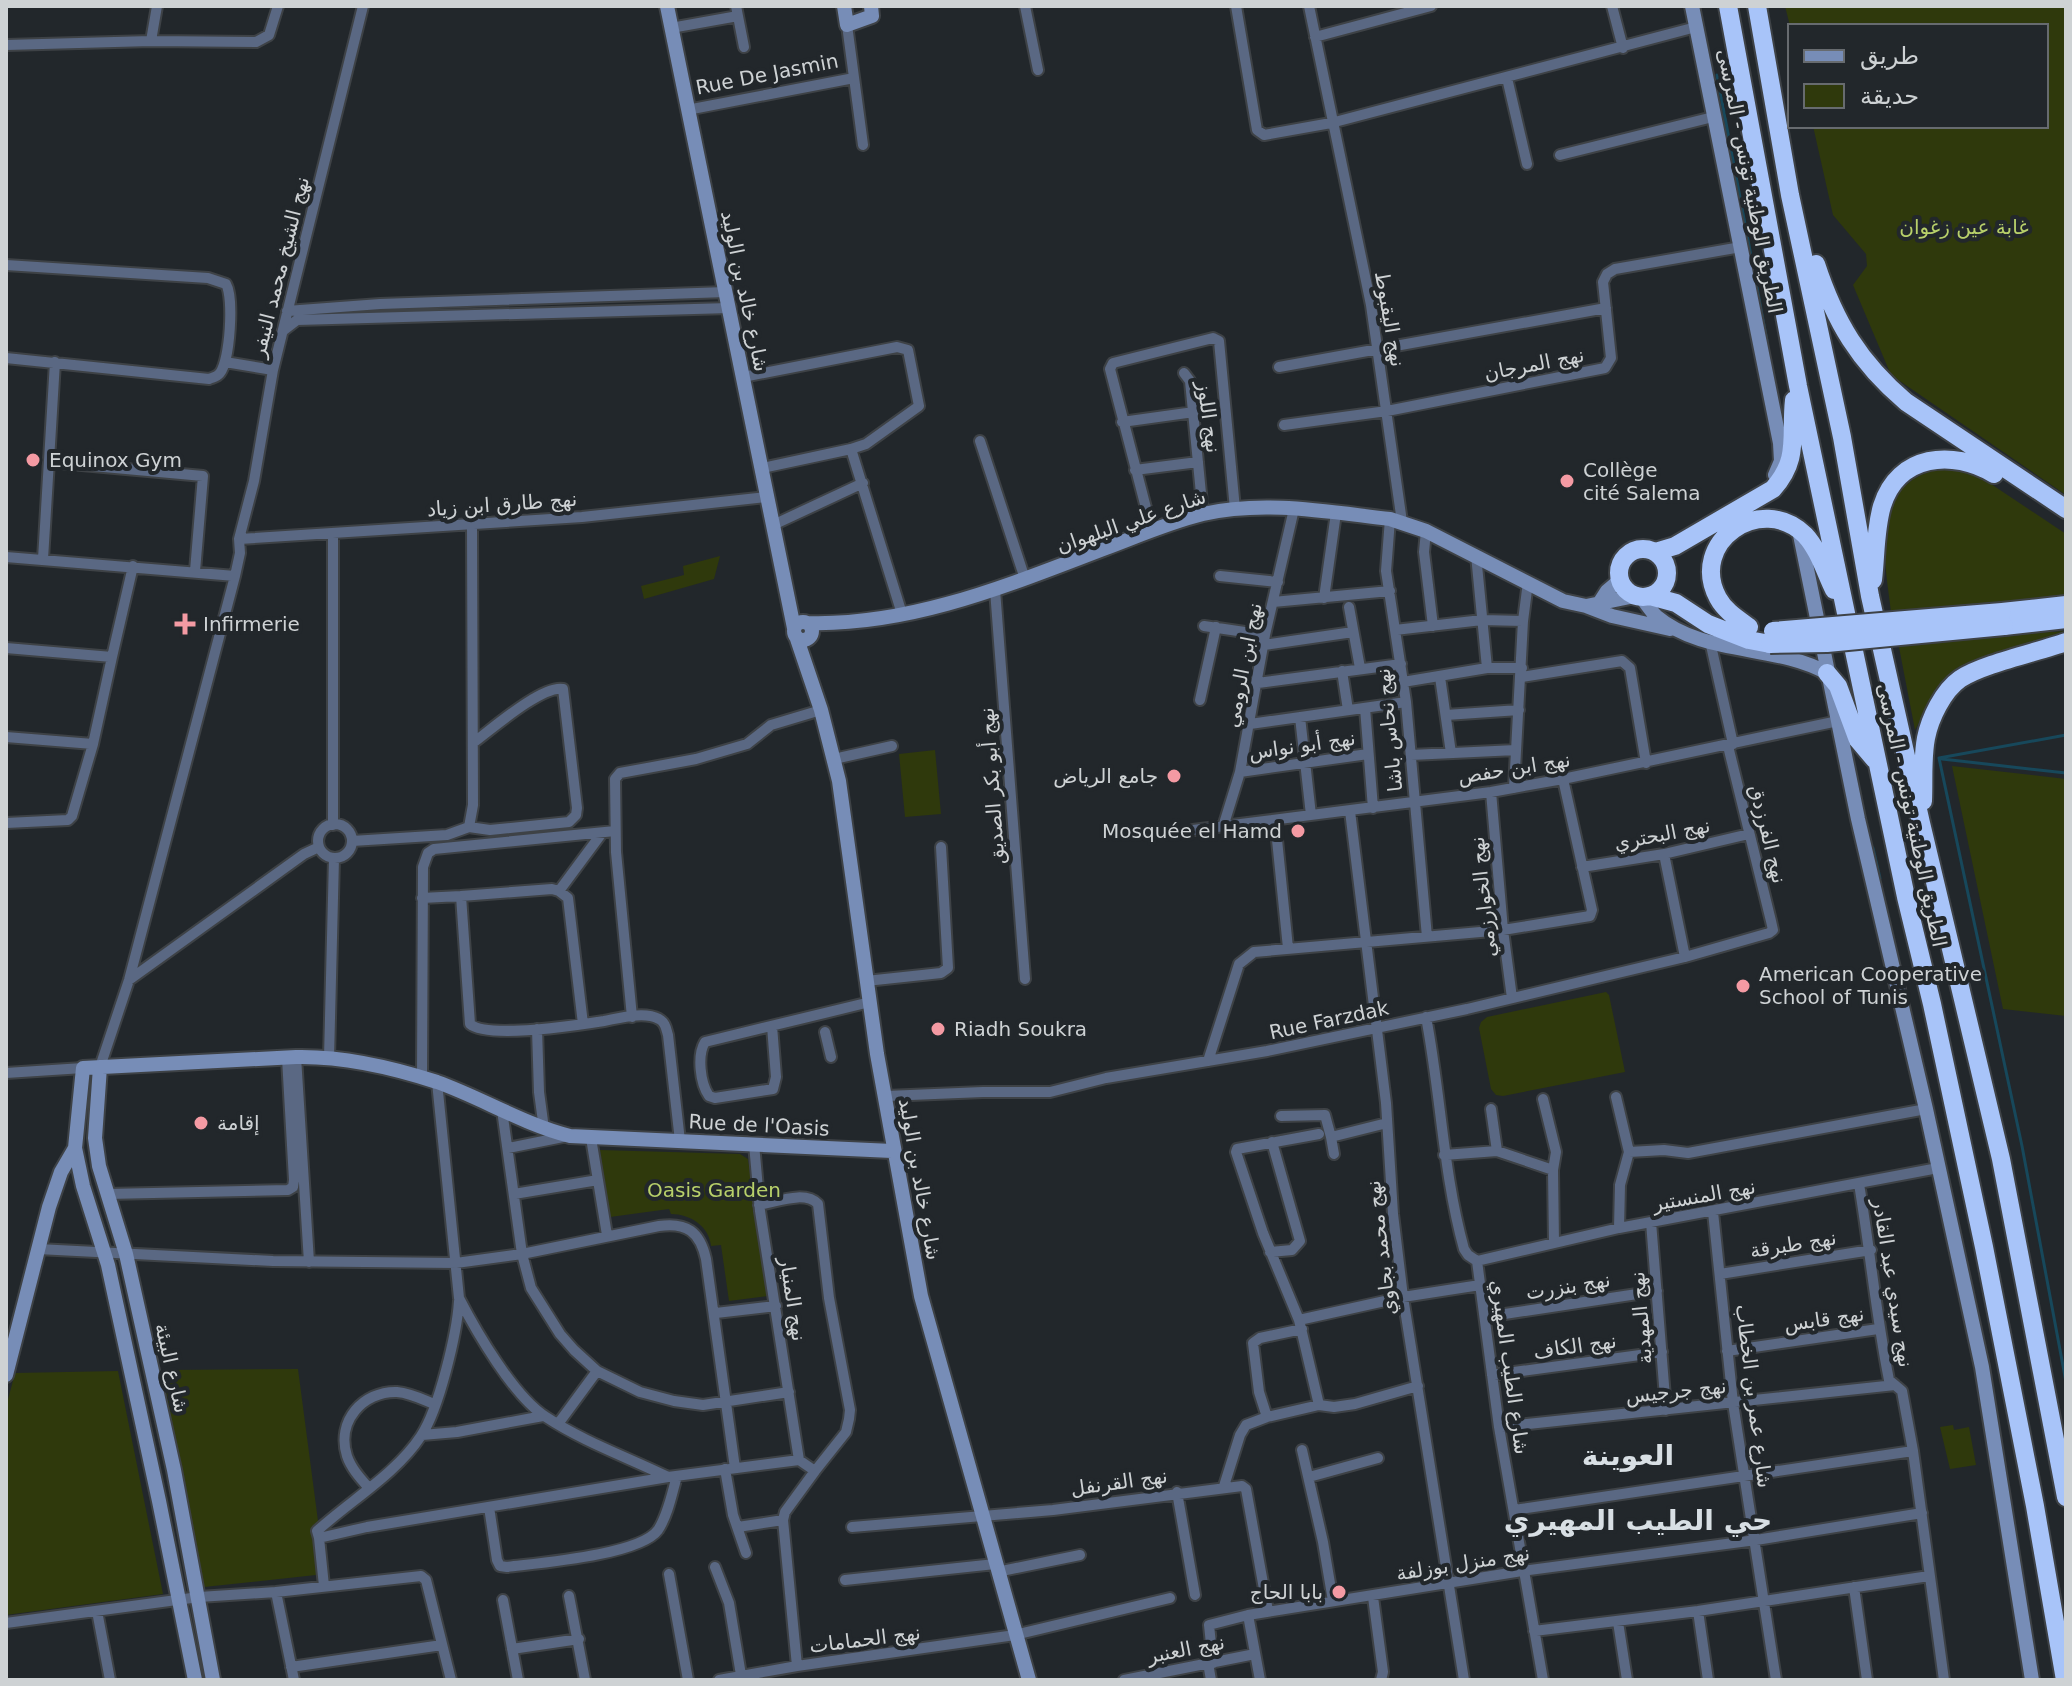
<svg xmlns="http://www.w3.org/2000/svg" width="2072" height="1686" viewBox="0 0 2072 1686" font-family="'DejaVu Sans','Noto Sans Arabic',sans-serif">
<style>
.green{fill:#2f390c}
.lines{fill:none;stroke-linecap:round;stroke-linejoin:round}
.stream{stroke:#17485b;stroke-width:3}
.street-casing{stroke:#3e4246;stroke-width:14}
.secondary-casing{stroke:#3e4246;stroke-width:18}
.highway-casing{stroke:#3e4246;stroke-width:22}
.street{stroke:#5a6883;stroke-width:10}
.secondary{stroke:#778db7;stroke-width:14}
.highway{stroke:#a8c4f9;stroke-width:18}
.highway-bridge-casing{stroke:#3e4246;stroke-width:22;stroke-linecap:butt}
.highway-bridge{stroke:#a8c4f9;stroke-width:18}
.poi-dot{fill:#f49aa3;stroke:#22272b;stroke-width:3}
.labels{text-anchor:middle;stroke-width:8;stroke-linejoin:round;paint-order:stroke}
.street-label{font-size:20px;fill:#ced2d4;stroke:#22272b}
.park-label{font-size:20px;fill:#b8d06a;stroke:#22272b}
.poi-label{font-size:20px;fill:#ced2d4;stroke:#22272b;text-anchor:start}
.district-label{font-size:28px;font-weight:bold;fill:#d8dfe4;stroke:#22272b}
</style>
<rect width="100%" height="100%" fill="#22272b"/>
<path class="green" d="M1785,6H2066V495L1891,375L1853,285L1867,266L1866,254L1833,215L1813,126H2046V26H1790Z
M1942,467L1979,476L2066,534V595L1981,606L1891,612C1884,553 1868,486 1942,467Z
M720,556L714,579L644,599L641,586L684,575L683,566Z
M2065,631L1958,674L1937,689L1915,730L1898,642Z
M935,750L941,814L905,817L899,754Z
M1952,766L2066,779V1016L2003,1009Z
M1606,992L1609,995L1625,1072L1503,1096L1496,1095L1491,1089L1479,1028L1481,1022L1487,1017Z
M600,1150L740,1154L748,1159L768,1296L729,1301L721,1245L711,1246C709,1226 690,1214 671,1214L669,1209L610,1217Z
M298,1369L325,1574L204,1587L162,1370Z
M118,1371L163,1594L6,1615V1407L15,1373Z
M1953,1425L1954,1430L1969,1427L1976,1465L1950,1469L1940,1427Z"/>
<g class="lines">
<path class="stream" d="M1717,75L1767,341
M1939,758L2022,1146L2066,1382
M1939,758L2066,735
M1942,759L2066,773
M1873,848L1880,878"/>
<g class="street-casing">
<path id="street" d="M736,6L744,47
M1025,6L1038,70
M1236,6L1257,130L1264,135L1331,123L1696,27
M1309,6L1371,305L1402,522
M1612,6L1623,48
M847,25L863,145
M671,28L738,16
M1315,37L1431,6
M151,41L157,6
M6,45L151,41L256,42L269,35L278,6
M1507,78L1527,164
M687,110L854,78
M1560,155L1713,117
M6,265L208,278L226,284C234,298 230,360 220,373C217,377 214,377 209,379L6,358
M287,311L380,304L726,292
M284,330L297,320L730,308
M225,362L273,370
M1279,367L1606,308
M1184,373L1190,381L1203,514
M743,377L897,347L908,350L919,406L866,444L851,449
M1122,422L1194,412
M1284,425L1387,411L1605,368L1611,358L1603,282L1607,274L1615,269L1741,247
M980,441L1025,579
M49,462L203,476L195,571
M762,468L851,449L902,614
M1135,470L1198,462
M1390,519L1386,571L1406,702L1427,937
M773,525L863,483
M1152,531L1110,369L1113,363L1213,338L1219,341L1235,509
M1426,531L1424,552L1433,626
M333,534V825
M239,539L582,517L767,497
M1476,555L1487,668
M6,557L235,576
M43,559L55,362
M1220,576L1278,582
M995,590L1025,979
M1324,598L1336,513
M1273,602L1390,591
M1349,607L1360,668
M1204,626L1265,635
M1395,630L1482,620L1523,621
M1710,641L1733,744
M1264,645L1353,632
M6,648L112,657L133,566
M1342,671L1348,710
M1440,677L1451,753
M1522,677L1622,661L1630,668L1646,763
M1403,682L1487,668H1522
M1258,683L1401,664
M1200,700L1216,627
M1365,708L1373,808
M1446,715L1519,710
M1300,717L1311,815
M1250,724L1406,702
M6,737L93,744
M1411,755L1516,750
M834,759L892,746
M1240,772L1368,754
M1514,788L1523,621L1528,582
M1491,792L1503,930L1512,998
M1350,811L1386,1103L1393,1214L1403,1297L1464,1680
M1275,820L1288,948
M6,823L68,820L72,816L93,744L112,657
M318 841a17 17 0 1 1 34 0a17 17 0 1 1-34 0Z
M469,827L490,830L569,822L576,815L577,808L563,689C542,685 492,729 473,743
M1223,827L1240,772L1265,635L1294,509
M1193,830L1491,792L1563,779L1838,721
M352,841L447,835L469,827L473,805L472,525
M1664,854L1685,957
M1582,867L1664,854L1749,834
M559,891L602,833
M422,898L461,896
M129,980L304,854L319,847
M866,981L941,973L948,968L941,847
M632,1017L616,852L615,779L620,773L696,759L747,744L771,725L821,710
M1426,1017C1441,1095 1443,1173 1464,1249L1468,1255L1477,1261L1499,1427L1543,1680
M583,1024L568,898L559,891L552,889L461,896L470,1024C487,1039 579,1025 604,1021C620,1018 644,1011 659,1019C666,1023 666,1029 668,1035L680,1141
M772,1026L776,1077L773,1089L715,1098L709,1096C700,1083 697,1055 705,1042L870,1002
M537,1029L539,1092L544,1129
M825,1032L831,1057
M296,1057L309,1262
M329,1058L334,858
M1208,1061L1239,964L1254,952L1503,930L1590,916L1592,910L1563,779
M100,1067L129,980L235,576L240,553L239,539L254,481L273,370L363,6
M6,1073L83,1068
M422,1078L423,867L428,853L434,849L615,831
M437,1082L459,1298C476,1331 514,1397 546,1417C584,1442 627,1457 668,1477
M886,1096L983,1092H1050L1106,1078L1267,1051L1467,1009L1685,957L1769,933L1773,930L1771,921L1728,746
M1616,1097L1629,1152L1620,1185L1619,1228
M1543,1099L1556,1152L1553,1170L1554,1243
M1491,1109L1497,1151
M502,1110L522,1254L531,1288L560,1334L574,1350L597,1371L640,1392L674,1401L703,1405L789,1392
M1281,1116L1325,1115L1331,1137L1387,1123
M1331,1137L1334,1154
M591,1138L607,1235
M754,1144L760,1211L799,1460
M508,1148L568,1136
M1629,1152L1664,1150L1688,1153L1926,1109
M1444,1155L1497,1151L1553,1170
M1859,1184C1870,1249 1876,1315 1889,1380L1895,1385
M107,1194L288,1190L293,1187L294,1180L287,1058
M514,1194L598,1180
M759,1205C777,1202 805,1190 818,1204L829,1298L850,1410L849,1419L846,1432L815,1471L785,1512L783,1520L797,1666
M1713,1212L1733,1403L1776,1680
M1651,1222L1666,1410
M38,1249L273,1261L456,1263L522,1254L659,1226C687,1222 700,1232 706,1259L735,1468
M1270,1252L1292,1250L1300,1241L1272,1142
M1477,1261L1619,1228L1938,1168
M1720,1274L1871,1250
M716,1313L776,1306
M1485,1317L1657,1291
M1299,1320L1403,1297L1480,1285
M1727,1351L1878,1329
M1492,1375L1662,1352
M1319,1405L1299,1320L1263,1233L1236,1152L1237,1149L1319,1134
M1267,1417L1259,1392L1253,1343L1260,1338L1302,1329
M558,1424L597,1371
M1499,1427L1895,1385L1902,1391L1913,1451L1944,1680
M422,1435L457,1432L543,1416
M1302,1450L1323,1542L1333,1601
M725,1469L733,1515L746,1553
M1309,1477L1378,1458
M1224,1486L1240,1435L1246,1425L1267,1417L1319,1405L1334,1407L1355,1404L1418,1386
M368,1487C360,1478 351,1468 347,1456C336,1421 363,1391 397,1392C410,1393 422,1399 434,1404
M1177,1492L1195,1595
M489,1507L497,1560L500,1566L507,1567C539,1563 640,1555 658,1530C668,1515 672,1493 677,1476
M1514,1510L1913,1451
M738,1527L783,1520
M852,1527L1053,1510L1242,1486L1246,1489L1268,1611
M319,1538L317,1531C351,1500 396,1474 421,1436C439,1409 457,1333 459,1301
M715,1567L729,1603L741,1675
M997,1572L1080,1555
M669,1574L688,1680
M845,1580L995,1564
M324,1586L319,1538L367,1527L668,1477L799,1460L815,1471
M1854,1587L1867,1680
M276,1592L294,1680
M569,1596L585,1680
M1373,1597L1383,1672L1381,1680
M503,1600L518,1680
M97,1611L110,1680
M1698,1611L1708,1680
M1248,1615L1260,1680
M1618,1622L1627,1680
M6,1623L199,1597L276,1592L421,1576L426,1580L451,1680
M1534,1631L1698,1611L1929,1576
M512,1649L579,1639
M1208,1663L1211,1680
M1213,1663L1209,1625L1248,1615L1522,1571L1756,1540L1922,1513
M291,1667L442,1645
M719,1680L797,1666L1015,1635L1170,1598
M1124,1680L1255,1654"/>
</g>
<g class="secondary-casing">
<path id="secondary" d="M667,6L794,628
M844,6L847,25L872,16L871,6
M1692,6L1780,443L1781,461L1775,475
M1799,530L1858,819L1926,1109L1982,1367L2032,1680
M1641,597C1646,603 1651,611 1656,616C1703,656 1776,644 1827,673
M1598,605L1607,591L1620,580
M1586,606L1612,616L1670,629
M794 631a9 9 0 1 1 18 0a9 9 0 1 1-18 0Z
M808,623C912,626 1011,584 1106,548C1138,536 1170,522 1203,514C1265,500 1328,512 1390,519L1426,531L1563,601L1586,606L1635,596
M796,636L821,710L839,781L877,1054L921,1296L1029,1680
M100,1067L95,1138L99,1166L126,1254L174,1470L213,1680
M6,1375L49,1207L61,1172L75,1148
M195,1680L159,1501L108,1265L83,1186L75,1148L83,1068L296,1057C342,1056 394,1068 437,1082C482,1098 523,1124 570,1136L892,1151"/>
</g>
<g class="highway-casing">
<path id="highway" d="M1728,6L1798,386L1906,897L1932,1004L1984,1247L2035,1506L2065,1680
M1757,6L1790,195L1842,437L1870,596L1921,823L2001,1159L2066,1497
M1816,264C1835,322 1859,362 1906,402L2066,509
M1619 573a24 24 0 1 1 48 0a24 24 0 1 1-48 0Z
M1655,552L1675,546L1773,489C1800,459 1790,436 1794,400
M1873,580C1876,555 1875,530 1882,506C1898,454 1953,449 1994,474
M1650,596L1676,603L1708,624L1749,640L1770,644
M2002,612L2066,605
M2004,626L2066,619
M1749,627C1738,619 1725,611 1718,598C1688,542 1761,492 1805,535C1819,550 1825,572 1834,590
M1827,673L1838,686L1858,740L1875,760
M1923,801C1924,780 1922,759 1926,738C1930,718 1943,691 1960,679C1982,664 2038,652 2066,642"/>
</g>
<use href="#street" class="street"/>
<use href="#secondary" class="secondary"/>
<use href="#highway" class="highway"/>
<g class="highway-bridge-casing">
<path id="highway-bridge" d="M1773,631L2002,612
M1770,644L1827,643L2004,626"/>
</g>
<use href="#highway-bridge" class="highway-bridge"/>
</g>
<g class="poi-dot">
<circle cx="33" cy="460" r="8"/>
<circle cx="1567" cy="481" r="8"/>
<path d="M181 612h8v8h8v8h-8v8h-8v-8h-8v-8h8z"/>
<circle cx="1174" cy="776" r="8"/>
<circle cx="1298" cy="831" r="8"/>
<circle cx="1743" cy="986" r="8"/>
<circle cx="938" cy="1029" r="8"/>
<circle cx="201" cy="1123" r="8"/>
<circle cx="1339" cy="1592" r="8"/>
</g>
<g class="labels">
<g class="street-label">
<text transform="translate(767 74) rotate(-11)" y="7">Rue De Jasmin</text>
<text transform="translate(1750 181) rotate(79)" y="7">الطريق الوطنية تونس - المرسى</text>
<text transform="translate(280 267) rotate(-76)" y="7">نهج الشيخ محمد النيفر</text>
<text transform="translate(745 291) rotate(78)" y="7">شارع خالد بن الوليد</text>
<text transform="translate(1390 319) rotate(80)" y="7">نهج اليقبوط</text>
<text transform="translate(1534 364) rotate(-11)" y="7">نهج المرجان</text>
<text transform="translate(1209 417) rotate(82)" y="7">نهج اللوز</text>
<text transform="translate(502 504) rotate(-4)" y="7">نهج طارق ابن زياد</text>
<text transform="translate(1131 521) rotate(-19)" y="7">شارع علي البلهوان</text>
<text transform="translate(1243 665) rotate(-79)" y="7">نهج ابن الرومي</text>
<text transform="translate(1389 730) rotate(-96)" y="7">نهج نحاس باشا</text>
<text transform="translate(1302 745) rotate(-8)" y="7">نهج أبو نواس</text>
<text transform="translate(1514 768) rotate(-9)" y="7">نهج ابن حفص</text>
<text transform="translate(992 786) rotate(-94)" y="7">نهج أبو بكر الصديق</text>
<text transform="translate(1912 815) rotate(78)" y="7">الطريق الوطنية تونس - المرسى</text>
<text transform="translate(1662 834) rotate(-11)" y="7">نهج البحتري</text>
<text transform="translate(1768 834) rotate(76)" y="7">نهج الفرزدق</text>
<text transform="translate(1483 897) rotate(-96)" y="7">نهج الخوارزمي</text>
<text transform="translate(1329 1020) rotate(-12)" y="7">Rue Farzdak</text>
<text transform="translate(759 1125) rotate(3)" y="7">Rue de l'Oasis</text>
<text transform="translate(920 1179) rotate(80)" y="7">شارع خالد بن الوليد</text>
<text transform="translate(1704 1195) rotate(-10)" y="7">نهج المنستير</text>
<text transform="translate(1793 1244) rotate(-9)" y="7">نهج طبرقة</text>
<text transform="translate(1381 1248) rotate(-97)" y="7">نهج محمد بجاوي</text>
<text transform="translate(1893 1283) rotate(81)" y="7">نهج سيدي عبد القادر</text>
<text transform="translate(1568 1286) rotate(-9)" y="7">نهج بنزرت</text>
<text transform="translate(793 1299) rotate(81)" y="7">نهج المنيار</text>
<text transform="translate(1641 1318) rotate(-95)" y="7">نهج المهدية</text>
<text transform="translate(1824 1319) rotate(-8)" y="7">نهج قابس</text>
<text transform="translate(1575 1346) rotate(-8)" y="7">نهج الكاف</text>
<text transform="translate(1510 1367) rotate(82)" y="7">شارع الطيب المهيري</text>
<text transform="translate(172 1368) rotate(77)" y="7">شارع البيئة</text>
<text transform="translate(1676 1391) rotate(-6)" y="7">نهج جرجيس</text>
<text transform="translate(1754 1396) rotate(83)" y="7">شارع عمر بن الخطاب</text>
<text transform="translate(1119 1482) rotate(-8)" y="7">نهج القرنفل</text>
<text transform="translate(1463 1563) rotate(-9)" y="7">نهج منزل بوزلفة</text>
<text transform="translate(865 1639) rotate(-7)" y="7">نهج الحمامات</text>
<text transform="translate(1186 1649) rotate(-11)" y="7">نهج العنبر</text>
</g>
<g class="park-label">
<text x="1964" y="234">غابة عين زغوان</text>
<text x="714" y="1197">Oasis Garden</text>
</g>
<g class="poi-label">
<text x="49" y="467">Equinox Gym</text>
<text x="1583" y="477">Collège<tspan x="1583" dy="23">cité Salema</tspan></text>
<text x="203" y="631">Infirmerie</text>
<text x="1158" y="783" text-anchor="end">جامع الرياض</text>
<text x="1282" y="838" text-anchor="end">Mosquée el Hamd</text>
<text x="1759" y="981">American Cooperative<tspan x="1759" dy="23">School of Tunis</tspan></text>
<text x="954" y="1036">Riadh Soukra</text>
<text x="217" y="1130">إقامة</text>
<text x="1323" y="1599" text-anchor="end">بابا الحاج</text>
</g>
<g class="district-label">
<text x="1628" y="1465">العوينة</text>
<text x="1638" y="1530">حي الطيب المهيري</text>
</g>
</g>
<rect width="2072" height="1686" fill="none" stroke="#ced2d4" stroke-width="16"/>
<rect x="1788" y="24" width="260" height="104" fill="#22272b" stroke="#676b6f" stroke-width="2"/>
<rect x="1804" y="50" width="40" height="12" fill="#778db7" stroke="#676b6f" stroke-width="2"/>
<text x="1860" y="64" font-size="24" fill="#ced2d4">طريق</text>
<rect x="1804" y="84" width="40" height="24" fill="#2f390c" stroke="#676b6f" stroke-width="2"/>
<text x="1860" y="104" font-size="24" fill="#ced2d4">حديقة</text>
</svg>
